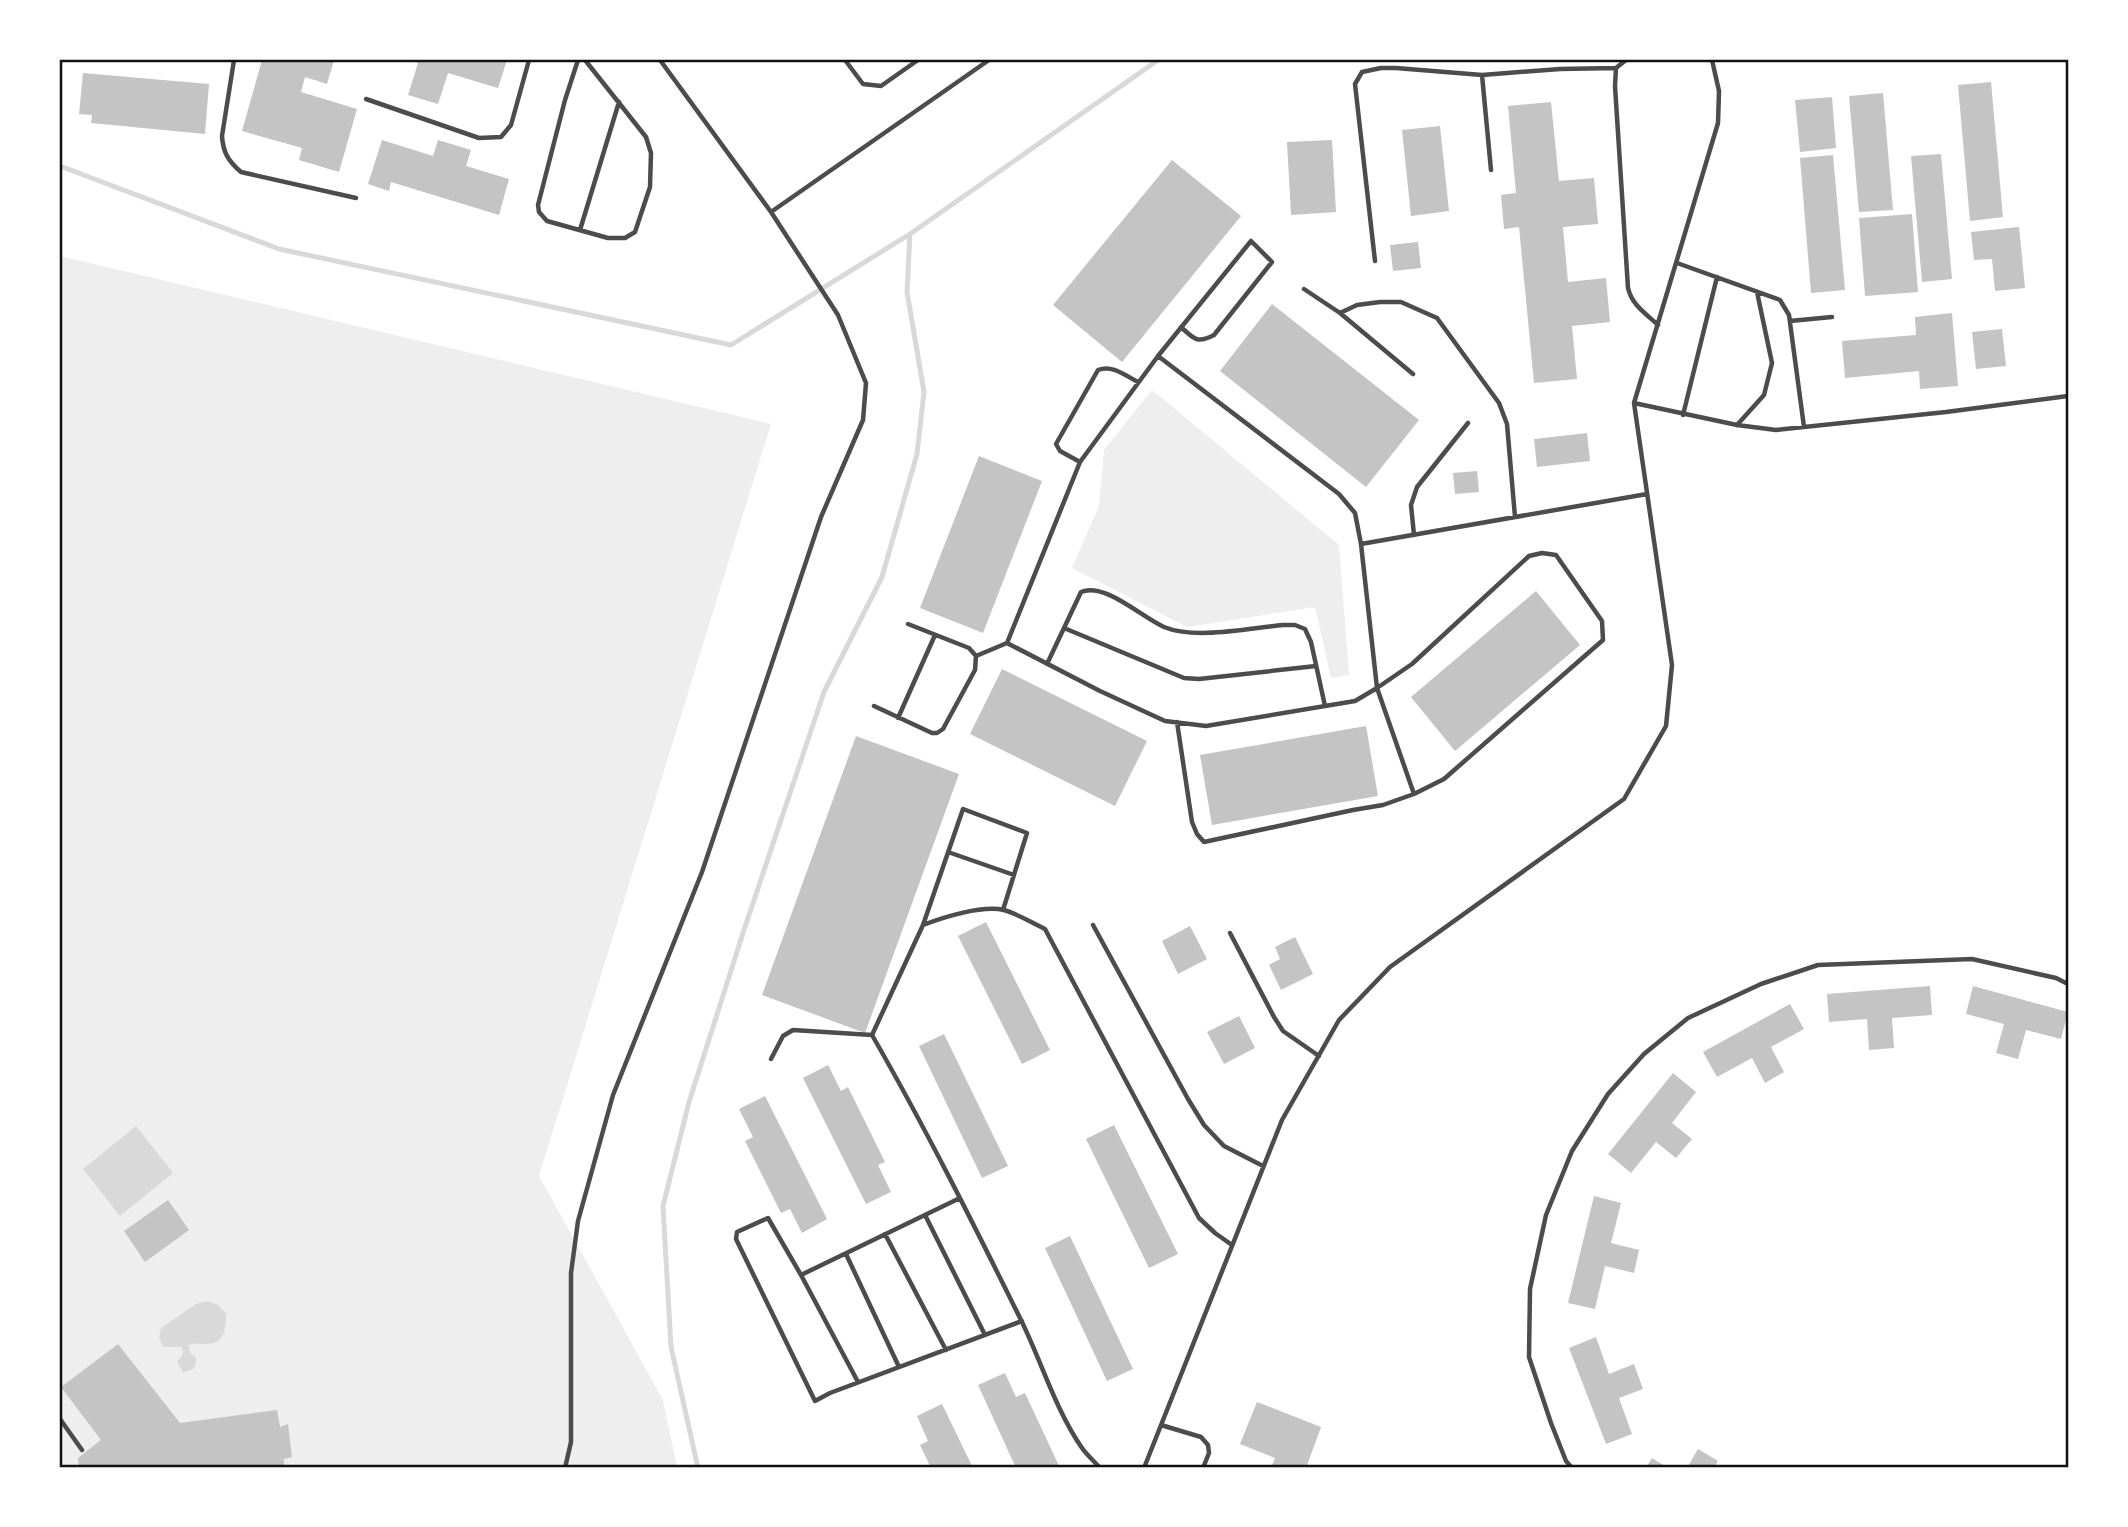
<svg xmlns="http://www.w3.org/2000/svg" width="2128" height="1527" viewBox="0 0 2128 1527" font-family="'Noto Sans',sans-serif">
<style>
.green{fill:#eee}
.water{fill:#d9d9d9}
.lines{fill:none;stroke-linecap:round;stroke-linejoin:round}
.stream{stroke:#d9d9d9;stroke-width:5}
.building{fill:#c4c4c4}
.service{stroke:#4c4c4c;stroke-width:4.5}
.neatline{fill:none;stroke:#111;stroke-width:2.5}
</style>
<rect width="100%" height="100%" fill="#fff"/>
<path class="green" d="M60,256L771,424L539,1176L663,1400L677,1467L60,1468Z
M1152,390L1339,545L1349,675L1331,678L1315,607L1187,627L1072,568L1099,506L1104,450Z"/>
<path class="water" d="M136,1126L173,1173L120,1216L83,1169Z
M208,1301L218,1305L226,1314C226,1329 224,1344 206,1344C198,1344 195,1343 188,1345L191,1354L196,1358C196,1369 194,1370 183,1372L177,1362L183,1354L182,1347H163L159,1338L161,1328L196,1304Z"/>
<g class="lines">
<path class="stream" d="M60,166L279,249L731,345L910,234L1158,60
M698,1468L671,1347L663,1206L689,1102L744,930L824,692L882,577L917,454L924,392L907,292L910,234"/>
</g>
<path class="building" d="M262,60H334L327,84L305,77L301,92L357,109L339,172L299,160L302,148L242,131Z
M408,60H507L498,88L448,73L438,104L408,95L418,63Z
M83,73L209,84L205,134L91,123L92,115L79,114Z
M1991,82L2003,217L1970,221L1958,85Z
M1883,93L1893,210L1859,212L1849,96Z
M1832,97L1836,148L1800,152L1795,100Z
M1551,102L1559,181L1594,178L1598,224L1563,227L1568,282L1606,278L1610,322L1572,326L1577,379L1534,383L1519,227L1504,229L1501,195L1516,193L1508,106Z
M1440,126L1449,211L1411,216L1402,130Z
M382,140L433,156L438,140L471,150L466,166L509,179L499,215L391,182L389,191L368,184Z
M1332,140L1336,212L1291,215L1287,142Z
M1941,154L1952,279L1922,282L1911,156Z
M1833,155L1845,290L1811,293L1800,158Z
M1172,160L1241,216L1122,362L1053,305Z
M1912,214L1918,292L1865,296L1859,218Z
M2019,227L2025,288L1995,291L1992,259L1974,260L1971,232Z
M1418,242L1421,268L1393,271L1390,245Z
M1272,304L1419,420L1366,487L1220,371Z
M1952,313L1958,386L1920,389L1919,371L1845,378L1842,341L1916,335L1915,317Z
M2002,329L2006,366L1976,369L1972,332Z
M1587,433L1590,461L1537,467L1534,439Z
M979,456L1042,481L983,633L920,608Z
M1477,471L1479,492L1455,494L1453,473Z
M1536,591L1580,645L1455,751L1411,697Z
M1002,669L1147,741L1115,806L970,734Z
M1366,726L1378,796L1212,825L1200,755Z
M856,736L959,774L865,1033L762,995Z
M986,922L1050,1050L1022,1064L958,936Z
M1190,926L1207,959L1178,974L1162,941Z
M1295,937L1313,974L1281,990L1269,965L1280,959L1275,947Z
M1930,986L1932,1015L1892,1018L1894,1048L1869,1050L1867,1019L1829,1022L1827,994Z
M1973,986L2068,1012L2061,1039L2026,1030L2018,1059L1996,1053L2004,1024L1966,1014Z
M1790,1004L1804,1029L1771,1047L1784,1072L1765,1083L1752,1058L1717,1077L1703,1052Z
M1239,1016L1255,1048L1224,1064L1207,1032Z
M944,1034L1008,1166L982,1178L919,1046Z
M828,1065L841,1091L848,1087L885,1162L878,1165L891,1192L866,1204L803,1078Z
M1673,1073L1696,1092L1672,1123L1692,1139L1676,1158L1656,1142L1631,1173L1608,1154Z
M765,1096L827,1219L802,1233L790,1209L781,1213L745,1141L753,1137L739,1109Z
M1114,1125L1178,1254L1149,1268L1086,1139Z
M1594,1196L1621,1203L1611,1243L1639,1250L1634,1273L1605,1266L1595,1309L1568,1303Z
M168,1200L189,1230L145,1262L124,1231Z
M1070,1236L1133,1369L1107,1381L1045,1248Z
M1596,1337L1609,1374L1634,1364L1643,1389L1619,1398L1632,1434L1606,1444L1569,1348Z
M118,1344L180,1423L277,1410L280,1427L288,1424L292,1457L284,1459V1468H79L78,1458L101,1440L61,1387Z
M1005,1373L1016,1397L1025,1393L1060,1468H1016L978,1385Z
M1257,1402L1321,1427L1306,1468H1271L1275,1458L1240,1444Z
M942,1404L973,1468H931L920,1445L928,1441L917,1416Z
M1698,1449L1718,1461L1714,1468H1687Z
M1652,1458L1668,1468H1646Z"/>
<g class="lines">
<path class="service" d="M234,60L222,136C223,152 228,161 241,172L356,198
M578,60L565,100L538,205L539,212L547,221L608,238H625L635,232L650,187L651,153L646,137L585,60
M845,60L863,84L881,86L918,60
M1626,60L1616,68L1615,86L1628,288C1632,305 1645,313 1658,325
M1482,75L1491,170
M366,99L479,138L501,137L511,125L529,60
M771,212L989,60
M580,230L619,102
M1375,261L1355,84L1362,72L1381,68H1396L1482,75L1560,69L1616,68
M1677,263L1780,300L1789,315L1804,427
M1304,289L1340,313L1413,374
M1340,313L1357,305L1380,302H1401L1437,318L1499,403L1507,424L1515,517
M1790,321L1832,317
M1158,356L1339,494L1355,513L1361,544L1377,688L1414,794
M1634,403L1737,425L1776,430L1946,412L2068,396
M1683,415L1717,277
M1737,425L1764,395L1772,363L1757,292
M1080,462L1060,451L1056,444L1098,370C1112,364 1126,376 1138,382
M1414,535L1411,505L1417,487L1468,423
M1361,544L1647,494
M1064,628L1184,678L1199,679L1316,666
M1007,643L1100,691L1165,721L1206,726L1355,701L1377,688L1412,664L1529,556L1542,553L1556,555L1602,621L1603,640L1444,779L1414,794L1383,805L1353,810L1204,842L1197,834L1192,822L1177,722
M976,656L1007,643L1080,462L1158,356L1251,241L1272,262L1214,335C1197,344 1194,339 1181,327
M1047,664L1081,592C1105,582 1141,617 1164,627C1195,640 1249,628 1283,625H1295L1305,629L1311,642L1325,706
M874,706L932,733H937L943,729L975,670L976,656L969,648L908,624
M898,718L935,635
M948,852L1014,875
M923,925C944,917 982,905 1004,910C1018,914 1032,923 1045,929L1199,1218L1215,1233L1232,1245
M1093,925L1188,1099L1204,1125L1224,1146L1263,1166
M1230,933L1274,1017L1283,1031L1319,1056
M872,1035C925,1127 973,1223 1020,1318C1041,1360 1055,1409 1082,1448C1087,1455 1094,1461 1100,1468
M872,1035L923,925L963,809L1027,833L1003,910
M771,1059L783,1036L793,1030L872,1035
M960,1198L801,1275L768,1218L737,1232L736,1239L815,1401L830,1393L1022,1321
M925,1215L985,1335
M885,1234L946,1350
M846,1254L899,1367
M801,1275L858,1382
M60,1419L82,1450
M1161,1425L1201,1437L1208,1445L1209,1453L1203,1468
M565,1468L571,1442V1273L578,1221L613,1095L702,872L821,517L863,420L866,383L838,315L771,212L660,60
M1144,1468L1282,1120L1339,1020L1390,967L1624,799L1666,726L1672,665L1634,403L1718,123L1719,91L1712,60
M1572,1468L1566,1461L1551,1423L1529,1357L1530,1289L1546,1215L1572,1151L1608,1094L1644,1054L1688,1018L1761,984L1818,965L1972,959L2056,978L2068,984"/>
</g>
<rect width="2128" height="1527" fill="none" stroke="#ffffff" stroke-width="122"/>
<rect x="61" y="61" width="2006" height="1405" class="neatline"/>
</svg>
